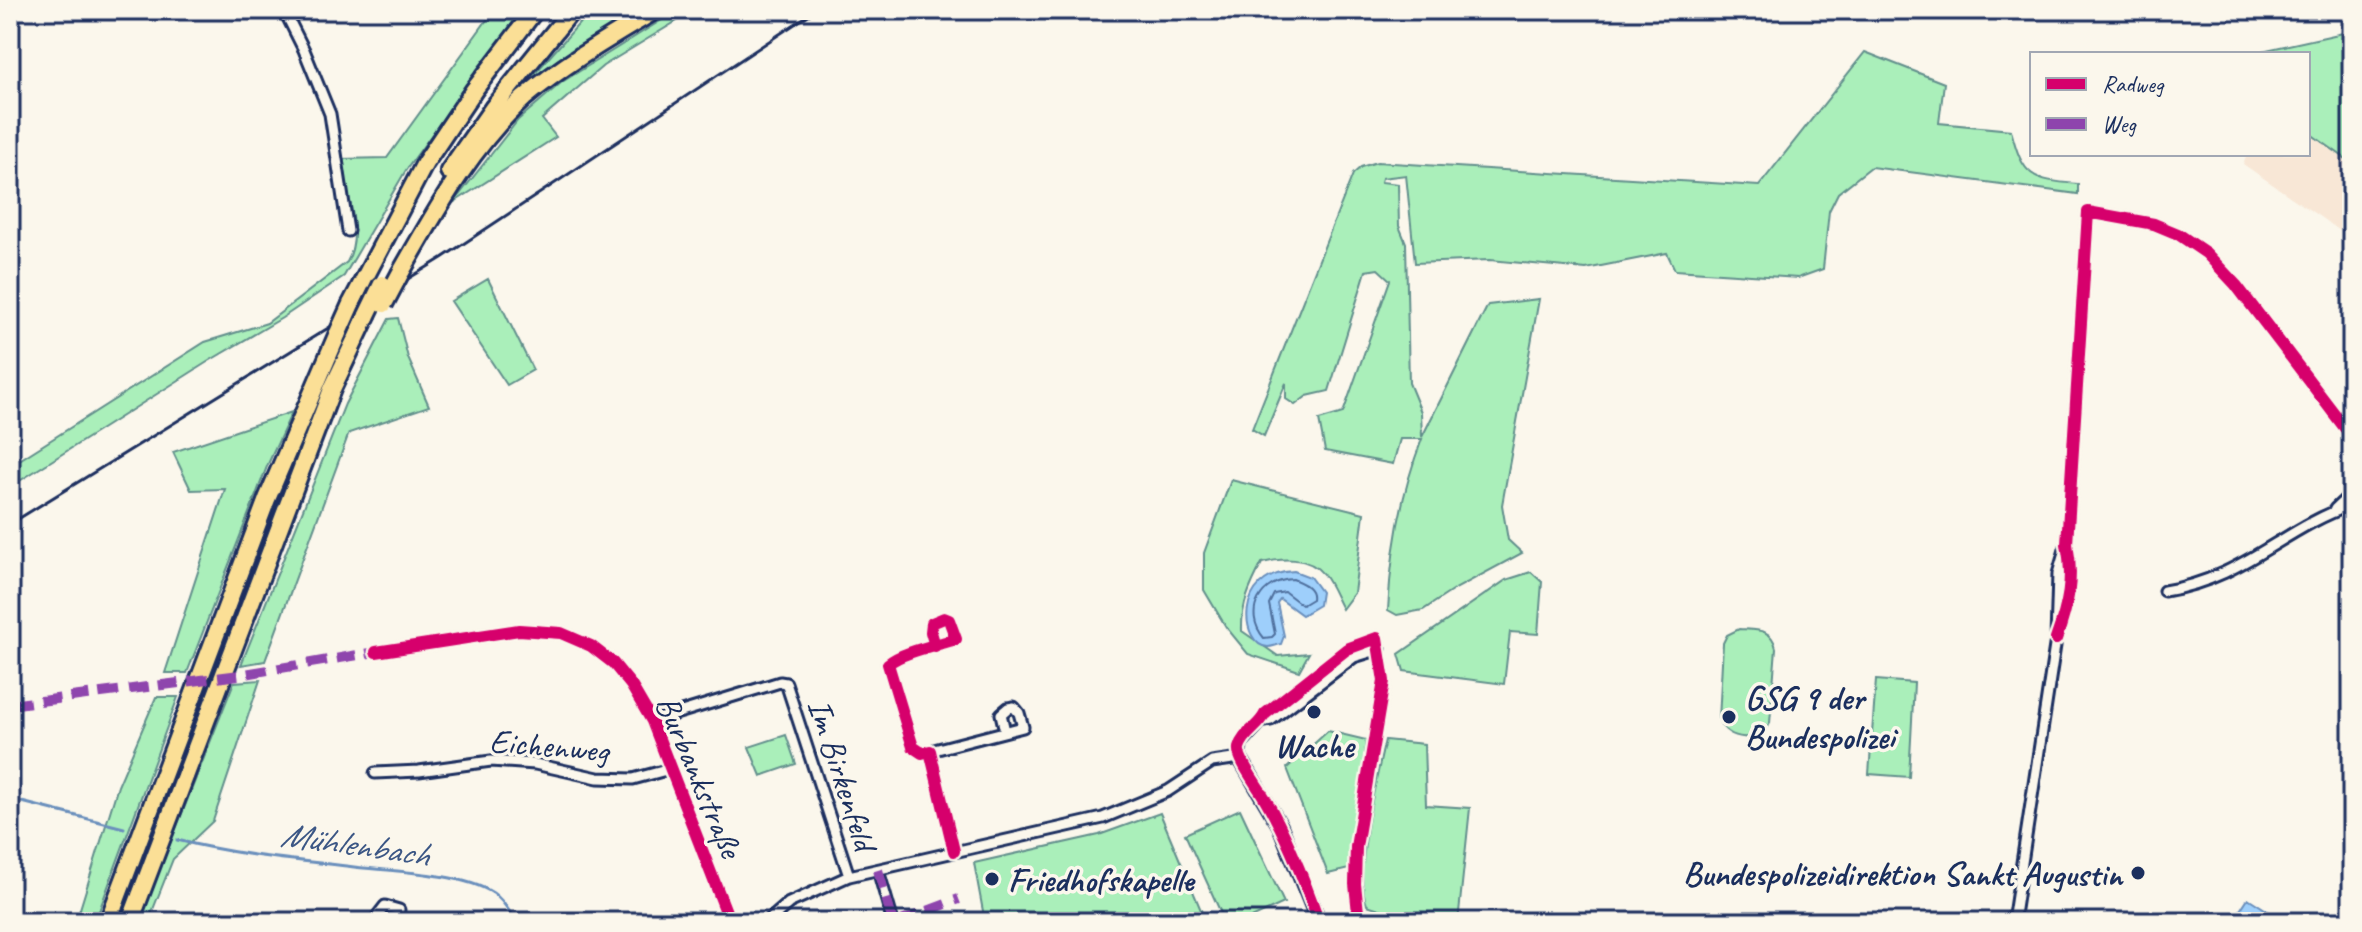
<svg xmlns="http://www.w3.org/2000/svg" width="2362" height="932" viewBox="0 0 2362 932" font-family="Caveat,sans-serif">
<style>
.built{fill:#f8e7d6}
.green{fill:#aaefba;stroke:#628f8c;stroke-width:2}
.water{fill:#9ecffb;stroke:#6a8fbc;stroke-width:2}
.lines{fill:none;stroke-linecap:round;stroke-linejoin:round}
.shore{stroke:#4f6f9d;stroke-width:2}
.stream{stroke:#6a8fbc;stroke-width:3}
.street-casing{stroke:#1b2f5e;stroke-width:15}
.secondary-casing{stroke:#1b2f5e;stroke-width:18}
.highway-casing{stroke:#1b2f5e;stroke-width:22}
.street{stroke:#fbf7ec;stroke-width:9}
.secondary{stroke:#fbf7ec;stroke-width:12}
.highway{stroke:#fbdf96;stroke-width:16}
.rail{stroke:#1b2f5e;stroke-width:3}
.highway-bridge-casing{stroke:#1b2f5e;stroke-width:22;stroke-linecap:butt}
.highway-bridge{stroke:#fbdf96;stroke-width:16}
.quiet{stroke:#8e44ad;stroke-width:10;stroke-dasharray:20 10;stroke-linecap:butt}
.cycleway-casing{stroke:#fbf7ec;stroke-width:17}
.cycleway{stroke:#d6006c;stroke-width:12}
.poi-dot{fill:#1b2f5e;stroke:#fbf7ec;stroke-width:3}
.labels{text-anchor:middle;stroke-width:7;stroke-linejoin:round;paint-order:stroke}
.poi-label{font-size:34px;font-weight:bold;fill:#1b2f5e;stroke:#fbf7ec;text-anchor:start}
.street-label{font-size:34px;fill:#1b2f5e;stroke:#fbf7ec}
.water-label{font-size:36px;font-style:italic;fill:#3c5785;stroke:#fbf7ec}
</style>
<rect width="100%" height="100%" fill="#fbf7ec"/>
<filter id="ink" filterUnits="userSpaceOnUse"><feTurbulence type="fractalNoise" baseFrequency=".0125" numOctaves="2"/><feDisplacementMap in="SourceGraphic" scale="16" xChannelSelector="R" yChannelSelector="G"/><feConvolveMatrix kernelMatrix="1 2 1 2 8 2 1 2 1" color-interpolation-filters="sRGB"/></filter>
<g filter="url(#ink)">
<path class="built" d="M2308,132L2352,163V239L2243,164L2247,154H2308Z"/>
<path class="green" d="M494,10H522L406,170L344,276L282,318L209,361L10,487V466L205,342L267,323L347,262C364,233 346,190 340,159L387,158Z
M591,10H638L557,60L522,88Z
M678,10H695L603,66L542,119L556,137L453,203L518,120L562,82Z
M2352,31V163L2308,132V54H2248Z
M1865,52L1944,83L1939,123L2011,130C2023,178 2032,180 2078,184V194L1871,167L1838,193L1829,211L1823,269L1798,278L1675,270L1667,253L1586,269L1490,260L1415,263L1406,175L1382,178L1381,182L1398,184L1399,226L1406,243L1409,383L1421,412L1422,437L1488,305L1539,299L1502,505L1508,540L1522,553L1455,589L1423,610L1397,615L1388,610C1391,553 1401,493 1422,439H1400L1393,464L1325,451L1319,420L1343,413L1390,280L1378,269L1366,271L1329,391L1307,396L1295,405L1286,399V383L1264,436L1252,429L1353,174L1361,167L1377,162L1759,186Z
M488,279L533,370L507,385L451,301Z
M398,318L408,358L429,406L349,433L265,661L241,665L345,404L389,319Z
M292,412L268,464L187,673H165L225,489L191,490L173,452Z
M1231,480L1364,513L1354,593L1342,609C1336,598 1331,584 1323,574C1309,556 1281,558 1262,563C1250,586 1241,605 1242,631L1278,656L1309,653L1299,671L1248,654L1226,627L1204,590V553Z
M1531,572L1542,582L1538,634L1510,632L1504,684L1404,671L1399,654L1506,580Z
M1739,629C1756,630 1772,628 1776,648L1770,723C1761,744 1726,741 1719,720L1723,643L1727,635Z
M260,680L213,821L173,859L148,922H139L234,682Z
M1876,680L1914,683L1909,777L1869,774Z
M156,697H178L95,922H76L118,786Z
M1328,731L1366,740L1349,869L1328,874L1287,768Z
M786,735L796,764L761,776L749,747Z
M1385,740L1424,744L1426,805L1470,808L1458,922H1419L1367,905C1353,872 1377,777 1385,740Z
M1240,809L1284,903L1243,922H1225L1185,834Z
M1160,813L1206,922H985L974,863L1099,835Z"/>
<path class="water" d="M1294,571L1310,577L1321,592L1319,605L1302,615L1280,599L1277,603L1284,636L1281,644C1276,645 1272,647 1268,647C1241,647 1232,574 1294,571Z
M2248,898L2285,922L2233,921Z"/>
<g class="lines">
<path class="shore" d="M1293,579C1302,583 1314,587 1312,599L1302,605L1285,592L1274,594L1269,604L1275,634L1272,637L1264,638C1242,612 1261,580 1293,579Z"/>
<path class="stream" d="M10,799L124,828
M177,840C236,855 295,860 354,867C391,871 463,873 493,893C502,899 507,908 513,917"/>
<g class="street-casing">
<path id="street" d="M284,10L304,50L330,114L348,231
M2335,509L2352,493
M2164,591C2243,579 2283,528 2352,505
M2056,639C2068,606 2074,579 2067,544L2088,212L2154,224L2178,234L2206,253L2236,285L2352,437
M935,646L931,632L932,623L944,618L949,620L956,639C938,645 901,652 888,664L913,747L922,753L930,751L954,851
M376,652L519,630L561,633L591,646L613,663L631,685L652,721L730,922
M652,721L767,686L780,682L786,683L849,876
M1261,722L1271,720L1354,657L1380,649
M930,751L1023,727L1019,713L1014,707L1008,708L1001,714L1005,731
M375,773L419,771L491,761L535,764L598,778L633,779L670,769
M878,870L893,922
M381,922L378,915L385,906L399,910L397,922
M767,922L789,903L849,876L1103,818L1168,791L1212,762L1240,758L1241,744L1261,722L1265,714L1347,649L1377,638L1384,681L1356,847L1355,884L1359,922
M2013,922L2056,639L2058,574L2066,546"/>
</g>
<g class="secondary-casing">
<path id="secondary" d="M1240,758L1280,826L1319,922"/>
</g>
<g class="highway-casing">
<path id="highway" d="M449,171L493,108L572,10
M401,272C436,211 471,146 524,98C564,64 611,37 656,10
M351,304L425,163L474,90L535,10
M108,922L267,499L338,333
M130,922L308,452L332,389L367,315"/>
</g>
<use href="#street" class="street"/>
<use href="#secondary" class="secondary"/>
<use href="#highway" class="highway"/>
<path class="rail" d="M10,524L442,258L816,10"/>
<g class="highway-bridge-casing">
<path id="highway-bridge" d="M384,304L401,272
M367,315L382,284
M338,333L351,304"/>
</g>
<use href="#highway-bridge" class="highway-bridge"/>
<path class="quiet" d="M10,705L239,675L376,652
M878,870L893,922
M899,922L959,899"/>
<g class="cycleway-casing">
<path id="cycleway" d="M2056,639C2068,606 2074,579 2067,544L2088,212L2154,224L2178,234L2206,253L2236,285L2352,437
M935,646L931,632L932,623L944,618L949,620L956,639C938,645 901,652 888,664L913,747L922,753L930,751L954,851
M376,652L519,630L561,633L591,646L613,663L631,685L652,721L730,922
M1319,922C1304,879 1287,836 1264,797C1258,786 1237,759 1239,748C1243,733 1259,727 1265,714L1347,649L1377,638L1384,681L1356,847L1355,884L1359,922"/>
</g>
<use href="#cycleway" class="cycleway"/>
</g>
</g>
<g class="poi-dot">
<circle cx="1314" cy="712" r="8"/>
<circle cx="1729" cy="717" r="8"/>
<circle cx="2138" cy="873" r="8"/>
<circle cx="992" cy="879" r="8"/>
</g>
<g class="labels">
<g class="poi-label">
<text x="1745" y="709">GSG 9 der<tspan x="1745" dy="39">Bundespolizei</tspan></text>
<text x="1314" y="757" text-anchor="middle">Wache</text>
<text x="2122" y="885" text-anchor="end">Bundespolizeidirektion Sankt Augustin</text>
<text x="1008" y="891">Friedhofskapelle</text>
</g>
<g class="street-label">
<text transform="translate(549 745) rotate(5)" y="12">Eichenweg</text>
<text transform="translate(843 774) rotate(72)" y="12">Im Birkenfeld</text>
<text transform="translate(700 776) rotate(67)" y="12">Burbankstraße</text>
</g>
<g class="water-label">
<text transform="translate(355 843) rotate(8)" y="13">Mühlenbach</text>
</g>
</g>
<rect width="2362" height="932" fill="none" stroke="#fbf7ec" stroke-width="40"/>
<rect x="20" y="20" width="2322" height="892" fill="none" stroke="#1b2f5e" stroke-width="3" filter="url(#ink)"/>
<rect x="2030" y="52" width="280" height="104" fill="#fbf7ec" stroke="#a1a7b3" stroke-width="2"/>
<rect x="2046" y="78" width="40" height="12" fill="#d6006c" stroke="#a1a7b3" stroke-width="2"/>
<text x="2102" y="92" font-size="24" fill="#1b2f5e">Radweg</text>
<rect x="2046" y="118" width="40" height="12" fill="#8e44ad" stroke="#a1a7b3" stroke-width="2"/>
<text x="2102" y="132" font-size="24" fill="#1b2f5e">Weg</text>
</svg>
